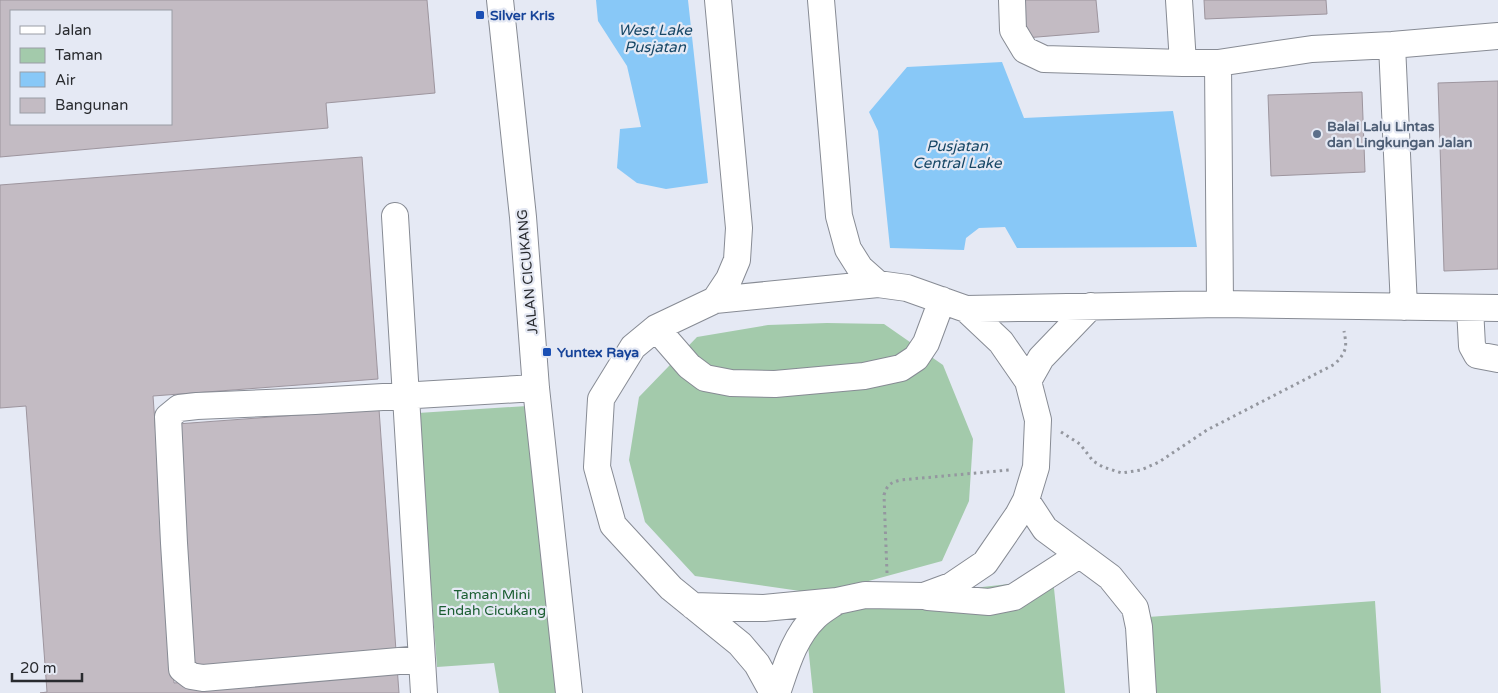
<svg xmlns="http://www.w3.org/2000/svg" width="1498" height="693" viewBox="0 0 1498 693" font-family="'Varela Round',sans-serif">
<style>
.green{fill:#a3caab}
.water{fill:#88c8f7}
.building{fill:#c3bbc3;stroke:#9d959e;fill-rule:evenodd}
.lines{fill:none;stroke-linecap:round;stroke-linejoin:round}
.minor-casing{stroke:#878b94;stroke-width:28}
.path{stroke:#94979f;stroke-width:3;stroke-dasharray:2.5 4;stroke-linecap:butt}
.minor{stroke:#fff;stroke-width:26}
.transit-dot{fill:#1a4fb4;stroke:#e5e9f4;stroke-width:2}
.service-dot{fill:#5c6f8a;stroke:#e5e9f4;stroke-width:2}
.labels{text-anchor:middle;stroke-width:4.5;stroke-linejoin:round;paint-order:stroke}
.transit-label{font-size:14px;font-weight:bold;fill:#164399;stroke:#e5e9f4;text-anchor:start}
.service-label{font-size:14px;font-weight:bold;fill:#4e5e75;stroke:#e5e9f4;text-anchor:start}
.street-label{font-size:14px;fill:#292b2f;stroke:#e5e9f4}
.park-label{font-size:14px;fill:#1b5e32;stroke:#e5e9f4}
.water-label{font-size:15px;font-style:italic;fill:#174766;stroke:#e5e9f4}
</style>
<rect width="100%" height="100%" fill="#e5e9f4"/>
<path class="green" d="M827,323L884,324L943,365L973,439L969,501L942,561L821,594L695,576L645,522L629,460L639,397L697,337L768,325Z
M527,406L564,693H499L494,663L437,667L418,413Z
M1053,579L1065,693H813L804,607Z
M1375,601L1381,693H1153L1148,617Z"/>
<path class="water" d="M596,0H688L708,183L666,189L637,183L617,168L620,129L641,127L627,66L598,21Z
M1002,62L1024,118L1173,111L1197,247L1017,248L1005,227L979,228L966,238L964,250L890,248L878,131L869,112L907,67Z"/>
<path class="building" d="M0,0H427L435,93L326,103L328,128L0,157ZM11,11H171V124H11Z
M1022,0H1096L1099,32L1025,38Z
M1204,0H1326L1327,14L1205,19Z
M1498,81V269L1444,271L1438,83Z
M1362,92L1365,172L1271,176L1268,95Z
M362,157L378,379L153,396L174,683L397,666L399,693H40L47,692L26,406L0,408V185Z
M379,409L396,651L194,667L177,424Z"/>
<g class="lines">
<g class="minor-casing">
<path id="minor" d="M500,0L523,217L536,388L569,693
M821,0L839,216L848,249L860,268L878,284
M1012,0L1013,30L1025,50L1044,59L1183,63H1218L1220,304L1498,308
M1179,0L1183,63
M1392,45L1404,307
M1218,63L1312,49L1392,45L1498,36
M395,216L424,693
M715,300L729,279L737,260L739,228L718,0
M1470,308L1472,346L1477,355L1498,359
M966,309L1220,304
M656,328L689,366L705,378L731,383L775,384L864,376L901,368L916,358L926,343L942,300
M1028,381L1041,358L1091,306
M1026,500L1045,529L1110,577L1135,608L1139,627L1143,693
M928,597L989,602L1014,597L1079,555
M693,606L764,608L837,601L865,595L924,596L951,586L985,563L1018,515L1026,500L1036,467L1038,420L1028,381L1001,342L966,309L907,288L878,284L715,300L656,328L633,347L601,399L597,467L613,525L671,588L740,644L757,664L773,693
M422,659L203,678L191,676L182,669L174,543L168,417L179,408L197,406L315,401L536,388
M777,693C786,667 794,637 815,617C821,611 830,606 837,601"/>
</g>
<path class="path" d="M1061,432L1080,444L1093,461L1103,467L1122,473L1141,470L1159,462L1207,430L1335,364C1347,351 1347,347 1344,331
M887,573L884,495C887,485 890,483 900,480L1009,470"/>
<use href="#minor" class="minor"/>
</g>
<g class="transit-dot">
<rect x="475" y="10" width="10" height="10" rx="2.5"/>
<rect x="542" y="347" width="10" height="10" rx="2.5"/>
</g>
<circle class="service-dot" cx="1317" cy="134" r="5"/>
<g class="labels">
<g class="transit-label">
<text x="490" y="20">Silver Kris</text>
<text x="557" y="357">Yuntex Raya</text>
</g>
<g class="service-label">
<text x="1327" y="131">Balai Lalu Lintas<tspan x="1327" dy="16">dan Lingkungan Jalan</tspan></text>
</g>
<g class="street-label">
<text transform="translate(527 272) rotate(-95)" y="5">JALAN CICUKANG</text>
</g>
<g class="park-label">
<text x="492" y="599">Taman Mini<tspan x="492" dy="16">Endah Cicukang</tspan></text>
</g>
<g class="water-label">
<text x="655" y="35">West Lake<tspan x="655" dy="17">Pusjatan</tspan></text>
<text x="957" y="151">Pusjatan<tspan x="957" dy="17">Central Lake</tspan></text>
</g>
</g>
<rect x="10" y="10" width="162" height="115" fill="#e5e9f4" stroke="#9a9da5"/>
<rect x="20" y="26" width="25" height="8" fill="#ffffff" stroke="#9a9da5"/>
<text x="55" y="35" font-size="15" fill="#292b2f">Jalan</text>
<rect x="20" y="48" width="25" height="15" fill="#a3caab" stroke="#9a9da5"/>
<text x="55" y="60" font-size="15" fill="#292b2f">Taman</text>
<rect x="20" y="72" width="25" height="15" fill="#88c8f7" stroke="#9a9da5"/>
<text x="55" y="85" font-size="15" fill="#292b2f">Air</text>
<rect x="20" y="98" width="25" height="15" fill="#c3bbc3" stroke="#9a9da5"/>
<text x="55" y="110" font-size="15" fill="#292b2f">Bangunan</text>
<path d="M12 673v8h70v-8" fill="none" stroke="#292b2f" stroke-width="2.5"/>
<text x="20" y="673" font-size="15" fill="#292b2f" stroke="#e5e9f4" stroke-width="4" paint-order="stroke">20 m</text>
</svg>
